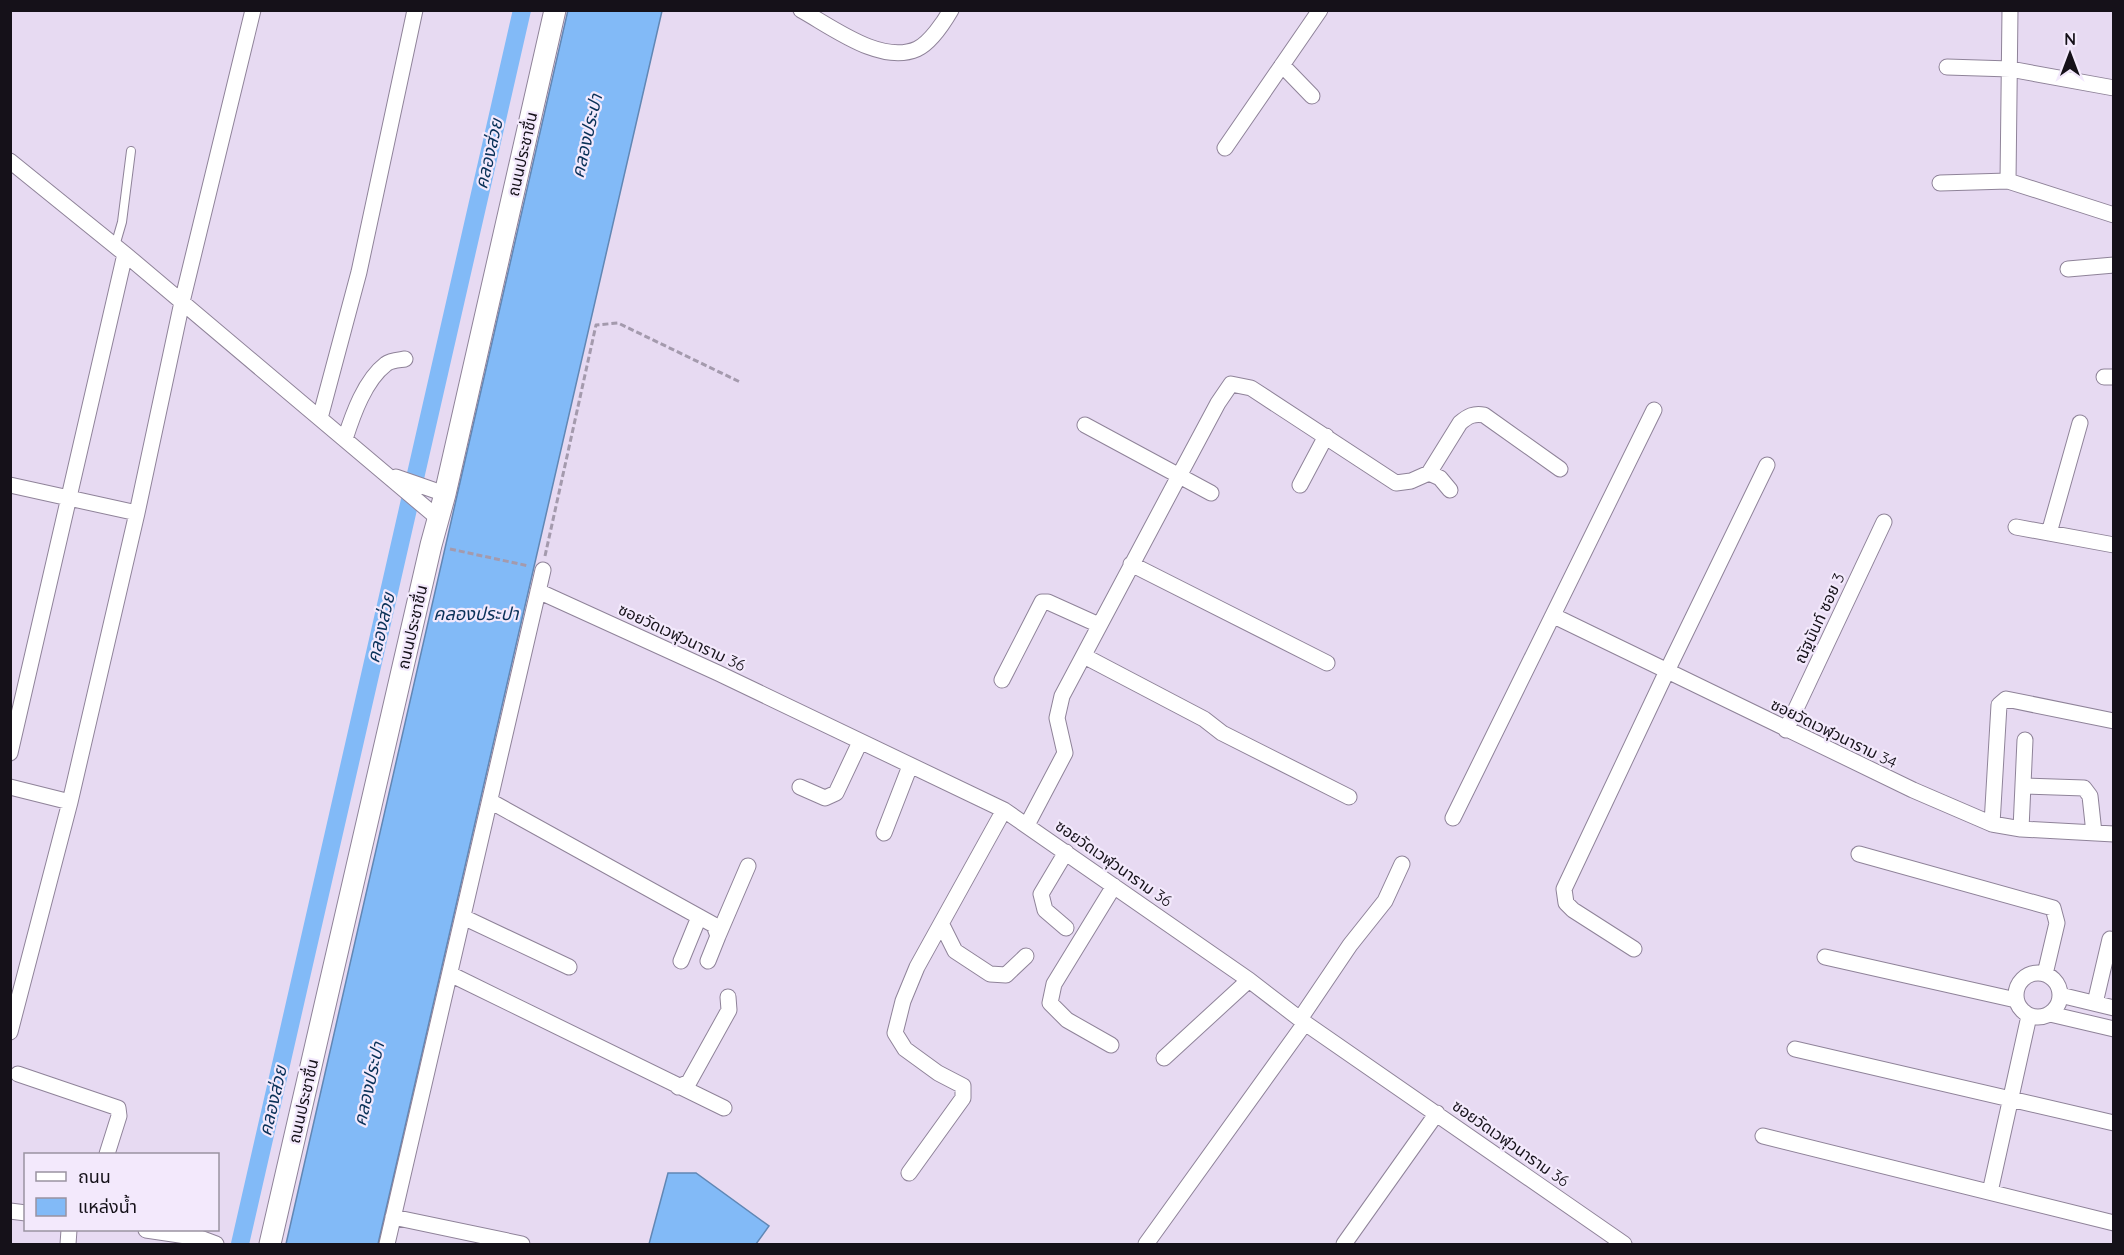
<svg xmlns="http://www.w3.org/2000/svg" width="2124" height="1255" viewBox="0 0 2124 1255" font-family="Quicksand,'Noto Sans Thai',sans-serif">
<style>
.water{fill:#82baf7;stroke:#6187b4;stroke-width:1.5}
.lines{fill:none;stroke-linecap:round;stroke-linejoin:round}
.canal{stroke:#82baf7;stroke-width:18}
.lane-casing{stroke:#8f8399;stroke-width:10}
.street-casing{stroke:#8f8399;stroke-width:17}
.secondary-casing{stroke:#8f8399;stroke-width:23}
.path{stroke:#a49aad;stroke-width:3;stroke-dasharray:6 3;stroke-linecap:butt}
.lane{stroke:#fff;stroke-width:8}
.street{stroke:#fff;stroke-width:15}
.secondary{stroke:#fff;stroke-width:21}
.labels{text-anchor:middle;stroke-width:4.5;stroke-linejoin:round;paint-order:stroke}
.street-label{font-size:16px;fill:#151119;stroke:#f3e9fc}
.water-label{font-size:18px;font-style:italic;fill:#093158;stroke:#f3e9fc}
</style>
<rect width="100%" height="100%" fill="#e7daf2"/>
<path class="water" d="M568,10L662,11L378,1244H286Z
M668,1173H696L769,1226L756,1244H649Z"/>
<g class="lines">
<path class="canal" d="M240,1244L522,10"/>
<g class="lane-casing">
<path id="lane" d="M115,246L122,222L131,151"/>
</g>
<g class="street-casing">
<path id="street" d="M801,10C832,27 881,65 917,49C930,43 944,22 951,10
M1282,65L1312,96
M1947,67L2010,69L2114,88
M1225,148L1320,10
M10,161L125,254L439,519
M2008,181L2010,10
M1940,183L2008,181L2114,215
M2068,269L2114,265
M2104,377H2114
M320,418L359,272L415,10
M1085,425L1211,493
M345,439C353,414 365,380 386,364C391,360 399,360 405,359
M1429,473L1460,423C1468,416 1474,413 1484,415L1560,469
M396,477L445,494
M10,485L137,513
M1300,485L1326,436
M2016,527L2114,545
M2049,533L2080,423
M1131,564L1327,663
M538,591L718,673L1004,810L1249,980L1305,1023L1624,1244
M1554,616L1913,790L1992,824L2021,829L2114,834
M1084,656L1204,719L1222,733L1349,797
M1002,680L1042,602H1048L1099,625
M1786,730L1884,522
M10,753L125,254
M2023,786L2084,788L2090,796L2094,833
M10,787L70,802
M800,787L825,798L836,793L860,742
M490,801L714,925L718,936L708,961
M1453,818L1654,410
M1992,824L1999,705L2006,699L2114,721
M1027,825L1065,753L1057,718L1062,696L1179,476L1218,403L1231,384L1251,388L1396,483L1411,481L1429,473L1440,478L1450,490
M2021,829L2025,740
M884,833L910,766
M1859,854L2053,908L2057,923L2045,974
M463,917L569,967
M942,925L955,951L990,974L1006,975L1026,956
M1066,928L1045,910L1041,894L1066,852
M718,936L748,866
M1634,949L1573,910L1566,903L1564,889L1667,671L1767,465
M1825,957L2016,1000
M681,961L699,917
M2016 995a22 22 0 1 1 44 0a22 22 0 1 1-44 0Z
M450,974L724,1108
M2060,995L2114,1008
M2095,1003L2110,939
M2050,1014L2114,1029
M1300,1019L1350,945L1385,901L1402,864
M10,1032L70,802L137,513L182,302L253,10
M1111,1045L1067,1020L1050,1003L1054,984L1114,886
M1795,1049L2114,1123
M1164,1058L1249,980
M18,1074L118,1108L119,1116L107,1154
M678,1087L689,1082L729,1010L728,997
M1763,1136L2114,1223
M909,1173L963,1098V1086L938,1073L905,1049L895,1033L903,1001L917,967L1004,810
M1990,1192L2029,1016
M10,1211L26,1213
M393,1217L522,1244
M146,1230L200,1238L216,1244
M68,1244L69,1230
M387,1244L543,570
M1146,1244L1305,1023
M1344,1244L1437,1113"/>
</g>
<g class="secondary-casing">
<path id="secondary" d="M270,1244L431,545L445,494L555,10"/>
</g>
<path class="path" d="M450,549L529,566
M545,556L596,325L618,323L740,382"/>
<use href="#lane" class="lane"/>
<use href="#street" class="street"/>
<use href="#secondary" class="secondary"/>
</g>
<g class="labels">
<g class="street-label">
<text transform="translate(522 154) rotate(-77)" y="6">ถนนประชาชื่น</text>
<text transform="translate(1819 618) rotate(-65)" y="6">ณัฐนันท์ ซอย 3</text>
<text transform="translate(412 627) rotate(-77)" y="6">ถนนประชาชื่น</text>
<text transform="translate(682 637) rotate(25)" y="6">ซอยวัดเวฬุวนาราม 36</text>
<text transform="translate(1834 733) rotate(26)" y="6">ซอยวัดเวฬุวนาราม 34</text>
<text transform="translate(1114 863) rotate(35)" y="6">ซอยวัดเวฬุวนาราม 36</text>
<text transform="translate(303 1101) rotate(-77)" y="6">ถนนประชาชื่น</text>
<text transform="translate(1511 1143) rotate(35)" y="6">ซอยวัดเวฬุวนาราม 36</text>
</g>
<g class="water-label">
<text transform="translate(587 136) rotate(-77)" y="6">คลองประปา</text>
<text transform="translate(489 154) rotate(-77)" y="6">คลองส่วย</text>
<text x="476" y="620">คลองประปา</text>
<text transform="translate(381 628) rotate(-77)" y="6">คลองส่วย</text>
<text transform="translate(369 1084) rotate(-77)" y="6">คลองประปา</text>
<text transform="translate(273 1101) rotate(-77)" y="6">คลองส่วย</text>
</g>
</g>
<rect width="2124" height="1255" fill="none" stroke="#151119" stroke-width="24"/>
<rect x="24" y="1153" width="195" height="78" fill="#f3e9fc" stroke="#9a93a1" stroke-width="1.5"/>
<rect x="36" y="1172" width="30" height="9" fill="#ffffff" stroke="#9a93a1" stroke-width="1.5"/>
<text x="78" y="1183" font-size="18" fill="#151119">ถนน</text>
<rect x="36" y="1198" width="30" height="18" fill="#82baf7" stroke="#9a93a1" stroke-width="1.5"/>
<text x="78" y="1213" font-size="18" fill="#151119">แหล่งน้ำ</text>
<g transform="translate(2070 54)" stroke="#f3e9fc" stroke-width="4.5" paint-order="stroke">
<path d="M0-4.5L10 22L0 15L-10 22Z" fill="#151119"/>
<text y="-9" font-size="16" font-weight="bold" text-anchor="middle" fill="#151119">N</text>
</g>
</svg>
